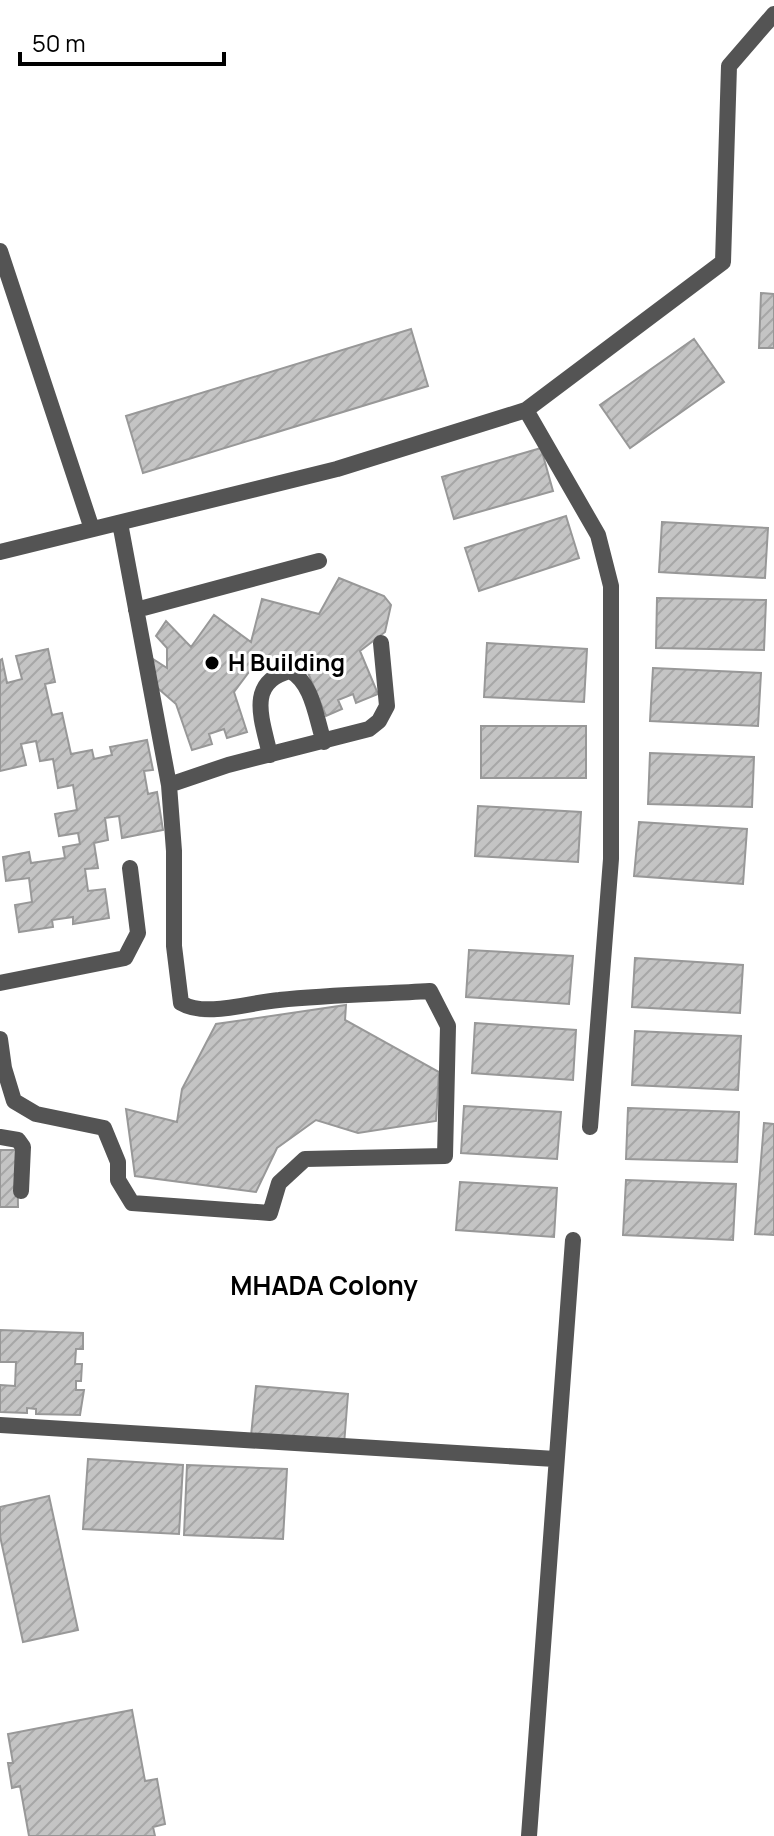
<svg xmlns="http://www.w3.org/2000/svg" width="774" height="1836" viewBox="0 0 774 1836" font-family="Manrope,sans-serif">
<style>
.building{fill:url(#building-hatch);stroke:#989898;stroke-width:2}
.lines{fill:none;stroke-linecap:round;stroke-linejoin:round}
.minor{stroke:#545454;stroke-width:16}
.poi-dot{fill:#000;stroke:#fff;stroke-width:3}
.labels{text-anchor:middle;stroke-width:6;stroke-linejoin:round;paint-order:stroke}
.poi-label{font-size:24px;font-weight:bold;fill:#000;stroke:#fff;text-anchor:start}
.neighbourhood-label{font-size:26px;font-weight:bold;fill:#000;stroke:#fff}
</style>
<defs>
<pattern id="building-hatch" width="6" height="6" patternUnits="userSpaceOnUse" patternTransform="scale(2)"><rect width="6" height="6" fill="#c4c4c4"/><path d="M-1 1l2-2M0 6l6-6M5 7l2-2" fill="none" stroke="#a7a7a7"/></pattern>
</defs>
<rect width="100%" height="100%" fill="#fff"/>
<path class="building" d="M761,293L774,294V348H759Z
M411,329L428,386L143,473L126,416Z
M694,339L724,382L630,448L600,405Z
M541,448L553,491L454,519L442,477Z
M566,516L579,558L479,591L465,548Z
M662,522L768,528L765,578L659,572Z
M339,578L384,596L391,605L385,632L360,651L378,694L356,703L353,694L338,700L342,709L326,716L306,668L261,656L234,692L247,732L227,738L224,729L209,734L212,744L192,750L176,704L153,684V659L167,668V648L156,636L166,621L191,647L214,615L251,642L262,599L319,614Z
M657,598L766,600L764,650L656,648Z
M487,643L587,649L584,702L484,697Z
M48,649L55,682L45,684L52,715L62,713L71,754L92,750L94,759L112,755L110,747L147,740L153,770L144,771L148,794L157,792L163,830L122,838L119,816L105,818L108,840L94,843L98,868L85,869L88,891L105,889L109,918L73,924V917L52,920L53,927L19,932L15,905L32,902L29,878L6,881L3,857L29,852L31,863L65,858L63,847L80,844L78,833L59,836L55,814L77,810L73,785L58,788L53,759L40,761L36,741L21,744L26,765L0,771V660L2,659L7,683L22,679L16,656Z
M653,668L761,673L758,726L650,721Z
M481,726H586V778H481Z
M650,753L754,757L752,807L648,804Z
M478,806L581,812L578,862L475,856Z
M639,822L747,829L743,884L634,876Z
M469,950L573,956L569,1004L466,997Z
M635,958L743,965L740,1013L632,1007Z
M346,1005L345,1020L439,1072L436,1121L358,1133L316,1120L277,1148L256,1192L135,1176L126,1109L177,1122L182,1089L216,1024Z
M475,1023L576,1030L573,1080L472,1073Z
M635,1031L741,1036L738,1090L632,1085Z
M464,1106L561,1112L557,1159L461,1153Z
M628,1108L739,1112L737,1162L626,1159Z
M764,1123L774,1124V1235L755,1234Z
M0,1150H17L18,1207H0Z
M626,1180L736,1184L733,1240L623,1235Z
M460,1182L557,1188L554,1237L456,1230Z
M0,1330L83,1333V1349H76L75,1364H82L81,1381H76V1390H84L80,1415L36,1414V1409L27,1408V1413L0,1412V1385L15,1386L16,1362H0Z
M256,1386L348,1394L344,1445L251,1436Z
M88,1459L183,1465L179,1534L83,1529Z
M187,1465L287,1469L283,1539L184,1535Z
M49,1496L78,1630L23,1642L0,1536V1507Z
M132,1710L145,1781L157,1779L165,1824L153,1827L155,1836H29L20,1786L12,1788L8,1763H13L8,1734Z"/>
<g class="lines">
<path class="minor" d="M0,251L92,529
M526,410L598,535L611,586V859L590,1127
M0,552L337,469L526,410L723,262L729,66L774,14
M136,610L319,561
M270,755C263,722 245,682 290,671C313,683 316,719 324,742
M169,785L228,765L369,729L379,721L387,706L381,643
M0,983L125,958L138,933L130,868
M0,1039L4,1068L14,1101L36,1114L104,1128L118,1162V1180L132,1203L270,1213L279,1183L305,1159L445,1156L448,1026L430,991C380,994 329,995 279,1000C251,1002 206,1018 181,1003L174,946V851L169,785L120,523
M0,1137L18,1140L23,1147L21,1191
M0,1425L555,1459
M529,1836L573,1240"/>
</g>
<circle class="poi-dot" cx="212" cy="663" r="8"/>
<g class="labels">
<g class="poi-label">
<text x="228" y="671">H Building</text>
</g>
<g class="neighbourhood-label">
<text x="324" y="1295">MHADA Colony</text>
</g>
</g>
<path d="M20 52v12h204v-12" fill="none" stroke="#000000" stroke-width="4"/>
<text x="32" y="52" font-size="24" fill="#000000" stroke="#ffffff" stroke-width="6" paint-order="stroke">50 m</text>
</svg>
